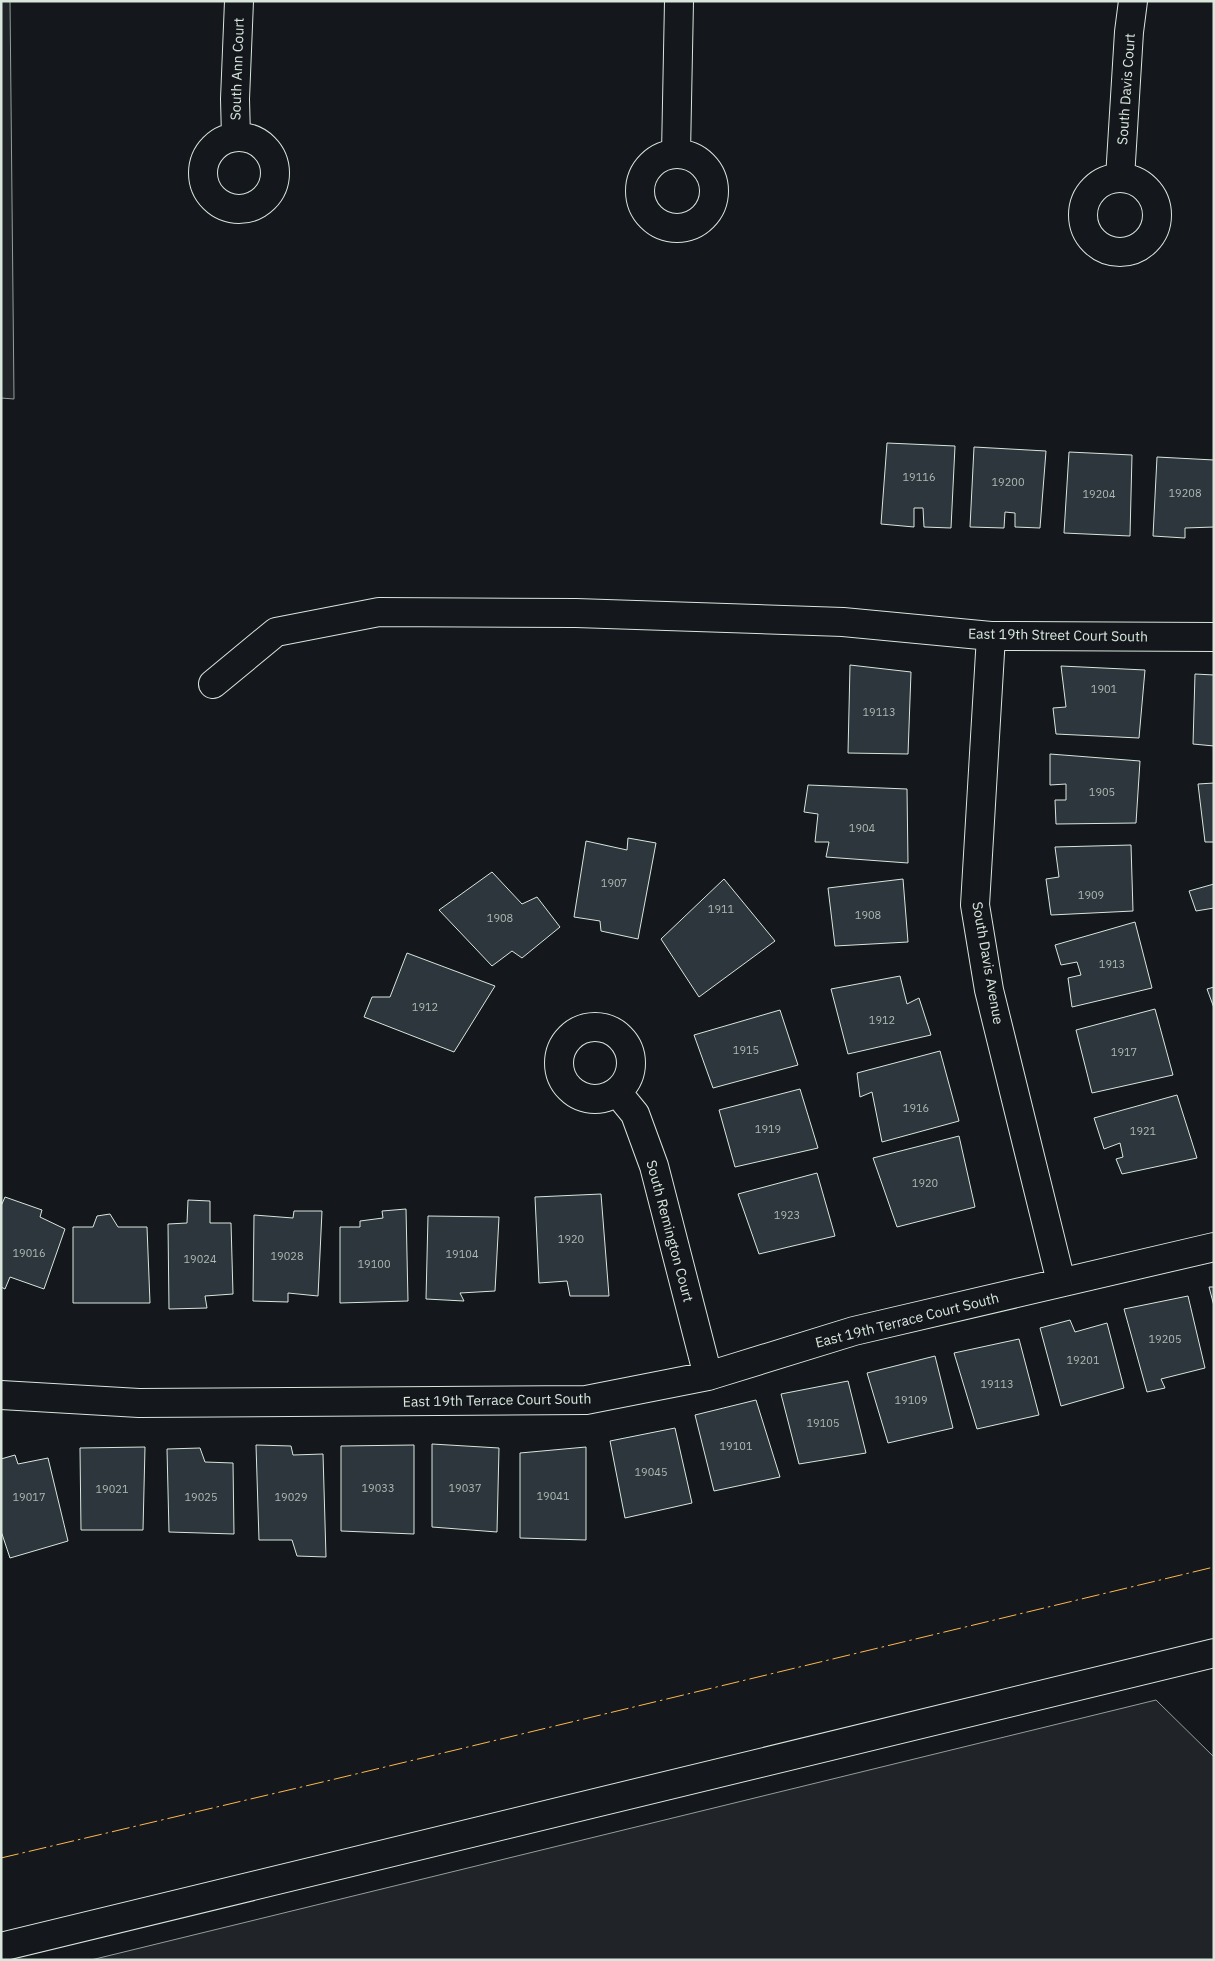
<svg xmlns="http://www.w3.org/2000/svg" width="1215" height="1961" viewBox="0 0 1215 1961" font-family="'IBM Plex Sans',sans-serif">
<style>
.green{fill:#202428;stroke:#939e99}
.building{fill:#2c363c;stroke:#d8e6dc}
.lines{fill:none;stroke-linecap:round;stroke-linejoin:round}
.minor-casing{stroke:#d8e6dc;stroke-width:30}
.major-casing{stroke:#d8e6dc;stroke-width:30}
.minor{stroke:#14181c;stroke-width:28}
.major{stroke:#14181c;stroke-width:28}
.power{stroke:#ffb74d;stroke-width:1;stroke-dasharray:18 4 2.5 4;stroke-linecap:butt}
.labels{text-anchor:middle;stroke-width:4;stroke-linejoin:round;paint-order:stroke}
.number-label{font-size:11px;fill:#adbab4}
.street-label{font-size:14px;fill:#d8e6dc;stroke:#14181c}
</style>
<rect width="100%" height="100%" fill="#14181c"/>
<path class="green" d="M1,1H10L14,399L1,398Z
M1156,1700L1214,1757V1960H91Z"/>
<path class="building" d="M887,443L955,446L951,528L924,527L923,508H914V527L881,524Z
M974,447L1046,451L1040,528L1015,527V513L1005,512L1004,528L970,527Z
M1069,452L1132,455L1130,536L1064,533Z
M1157,457L1214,460V527L1185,528V538L1153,536Z
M850,665L911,672L908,754L848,753Z
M1061,666L1145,670L1139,738L1056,734L1053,708L1066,707Z
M1195,674L1214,675V746L1193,744Z
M1050,754L1140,761L1136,823L1056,824L1055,800H1066V784L1050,785Z
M1214,783V842H1205L1198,784Z
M808,785L907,789L908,863L826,857L829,842H815L818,814L804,812Z
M628,838L656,843L638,939L601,931L600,921L574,917L586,841L627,850Z
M1131,845L1133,911L1051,915L1046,879L1059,877L1055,847Z
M492,872L522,904L537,897L560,927L522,958L512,951L492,966L439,910Z
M724,879L775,941L699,997L661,939Z
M903,879L908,942L835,946L828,888Z
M1214,884V908L1196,911L1189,891Z
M1135,922L1152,988L1072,1007L1068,978L1081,975L1077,962L1061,965L1055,945Z
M407,953L495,986L454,1052L364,1017L372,997H390Z
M900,976L907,1004L919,998L931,1035L848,1054L831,989Z
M1214,987V1008L1207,989Z
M1155,1009L1173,1075L1092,1093L1076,1030Z
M780,1010L798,1065L713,1088L694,1035Z
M940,1051L959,1121L882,1142L872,1092L860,1097L857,1073Z
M800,1089L818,1148L735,1167L719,1110Z
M1177,1095L1197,1158L1122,1174L1116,1159L1123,1157L1120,1143L1104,1149L1094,1118Z
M959,1136L975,1207L897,1227L873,1158Z
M817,1173L835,1236L759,1254L738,1194Z
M601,1194L609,1296H570L567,1281L539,1283L535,1197Z
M5,1197L42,1210L40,1217L65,1229L44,1289L10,1277L5,1289L1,1287V1206Z
M188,1200L210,1201V1223H231L233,1294L205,1296L207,1308L169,1309L168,1224L187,1223Z
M406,1209L408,1301L340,1303V1227H360V1221L383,1218L382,1211Z
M294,1211H322L318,1296L288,1293V1302L253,1301L254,1215L293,1218Z
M110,1214L118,1227H147L150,1303H73V1227H93L97,1216Z
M428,1216L499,1217L495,1291L460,1293L464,1301L426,1299Z
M1209,1287H1214V1306Z
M1188,1296L1205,1368L1161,1379L1165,1388L1147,1392L1124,1309Z
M1070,1320L1075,1332L1107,1323L1124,1388L1061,1406L1040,1328Z
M1019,1339L1039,1415L977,1429L954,1353Z
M935,1356L953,1428L888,1443L867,1373Z
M848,1381L866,1453L799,1464L781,1394Z
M756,1400L780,1477L714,1491L695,1415Z
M675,1428L692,1503L625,1518L610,1441Z
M432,1444L499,1448L497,1532L432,1527Z
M256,1445L291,1446L293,1455L323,1454L326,1557L297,1556L292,1540H259Z
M414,1445V1534L341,1531V1446Z
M145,1447L143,1530H81L80,1448Z
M586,1447V1540L520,1538V1453Z
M200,1448L205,1462L233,1463L234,1534L169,1532L167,1449Z
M15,1455L18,1464L48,1458L68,1541L10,1558L1,1531V1459Z"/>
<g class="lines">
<g class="minor-casing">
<path id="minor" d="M203 173a36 36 0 1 1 72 0a36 36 0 1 1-72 0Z
M236,137L235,99L239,1
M676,153L679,1
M640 191a37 37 0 1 1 74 0a37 37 0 1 1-74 0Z
M1120,178L1129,32L1133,1
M1083 215a37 37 0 1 1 74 0a37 37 0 1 1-74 0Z
M991,636L975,905L989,990L1061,1282
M213,684L276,632L379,612L576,613L843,622L991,636L1214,637
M559 1063a36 36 0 1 1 72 0a36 36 0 1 1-72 0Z
M617,1092L635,1114L654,1166L708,1376
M1,1395L139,1403L586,1400L708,1376L854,1331L1214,1247"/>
</g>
<g class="major-casing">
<path id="major" d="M1,1947L1214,1653"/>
</g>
<use href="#minor" class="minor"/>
<use href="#major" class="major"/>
<path class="power" d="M1,1858L331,1780L1214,1567"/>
</g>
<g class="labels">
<g class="number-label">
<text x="919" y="481">19116</text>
<text x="1008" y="486">19200</text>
<text x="1185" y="497">19208</text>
<text x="1099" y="498">19204</text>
<text x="1104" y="693">1901</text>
<text x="879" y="716">19113</text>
<text x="1102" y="796">1905</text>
<text x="862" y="832">1904</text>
<text x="614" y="887">1907</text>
<text x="1091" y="899">1909</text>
<text x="721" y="913">1911</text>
<text x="868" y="919">1908</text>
<text x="500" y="922">1908</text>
<text x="1112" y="968">1913</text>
<text x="425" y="1011">1912</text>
<text x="882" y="1024">1912</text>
<text x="746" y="1054">1915</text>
<text x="1124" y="1056">1917</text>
<text x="916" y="1112">1916</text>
<text x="768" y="1133">1919</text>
<text x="1143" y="1135">1921</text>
<text x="925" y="1187">1920</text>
<text x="787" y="1219">1923</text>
<text x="571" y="1243">1920</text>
<text x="29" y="1257">19016</text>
<text x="462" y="1258">19104</text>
<text x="287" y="1260">19028</text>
<text x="200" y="1263">19024</text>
<text x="374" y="1268">19100</text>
<text x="1165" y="1343">19205</text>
<text x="1083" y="1364">19201</text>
<text x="997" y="1388">19113</text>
<text x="911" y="1404">19109</text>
<text x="823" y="1427">19105</text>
<text x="736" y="1450">19101</text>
<text x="651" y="1476">19045</text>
<text x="378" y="1492">19033</text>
<text x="465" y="1492">19037</text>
<text x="112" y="1493">19021</text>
<text x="553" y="1500">19041</text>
<text x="29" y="1501">19017</text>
<text x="201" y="1501">19025</text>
<text x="291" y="1501">19029</text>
</g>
<g class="street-label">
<text transform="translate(237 69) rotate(-88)" y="5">South Ann Court</text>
<text transform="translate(1126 89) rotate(-86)" y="5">South Davis Court</text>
<text transform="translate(1058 635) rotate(1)" y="5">East 19th Street Court South</text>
<text transform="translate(988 963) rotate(80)" y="5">South Davis Avenue</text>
<text transform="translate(670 1231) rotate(75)" y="5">South Remington Court</text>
<text transform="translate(907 1320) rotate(-14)" y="5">East 19th Terrace Court South</text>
<text transform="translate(497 1400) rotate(-1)" y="5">East 19th Terrace Court South</text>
</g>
</g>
<rect width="1215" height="1961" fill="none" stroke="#d8e6dc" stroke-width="5"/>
</svg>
